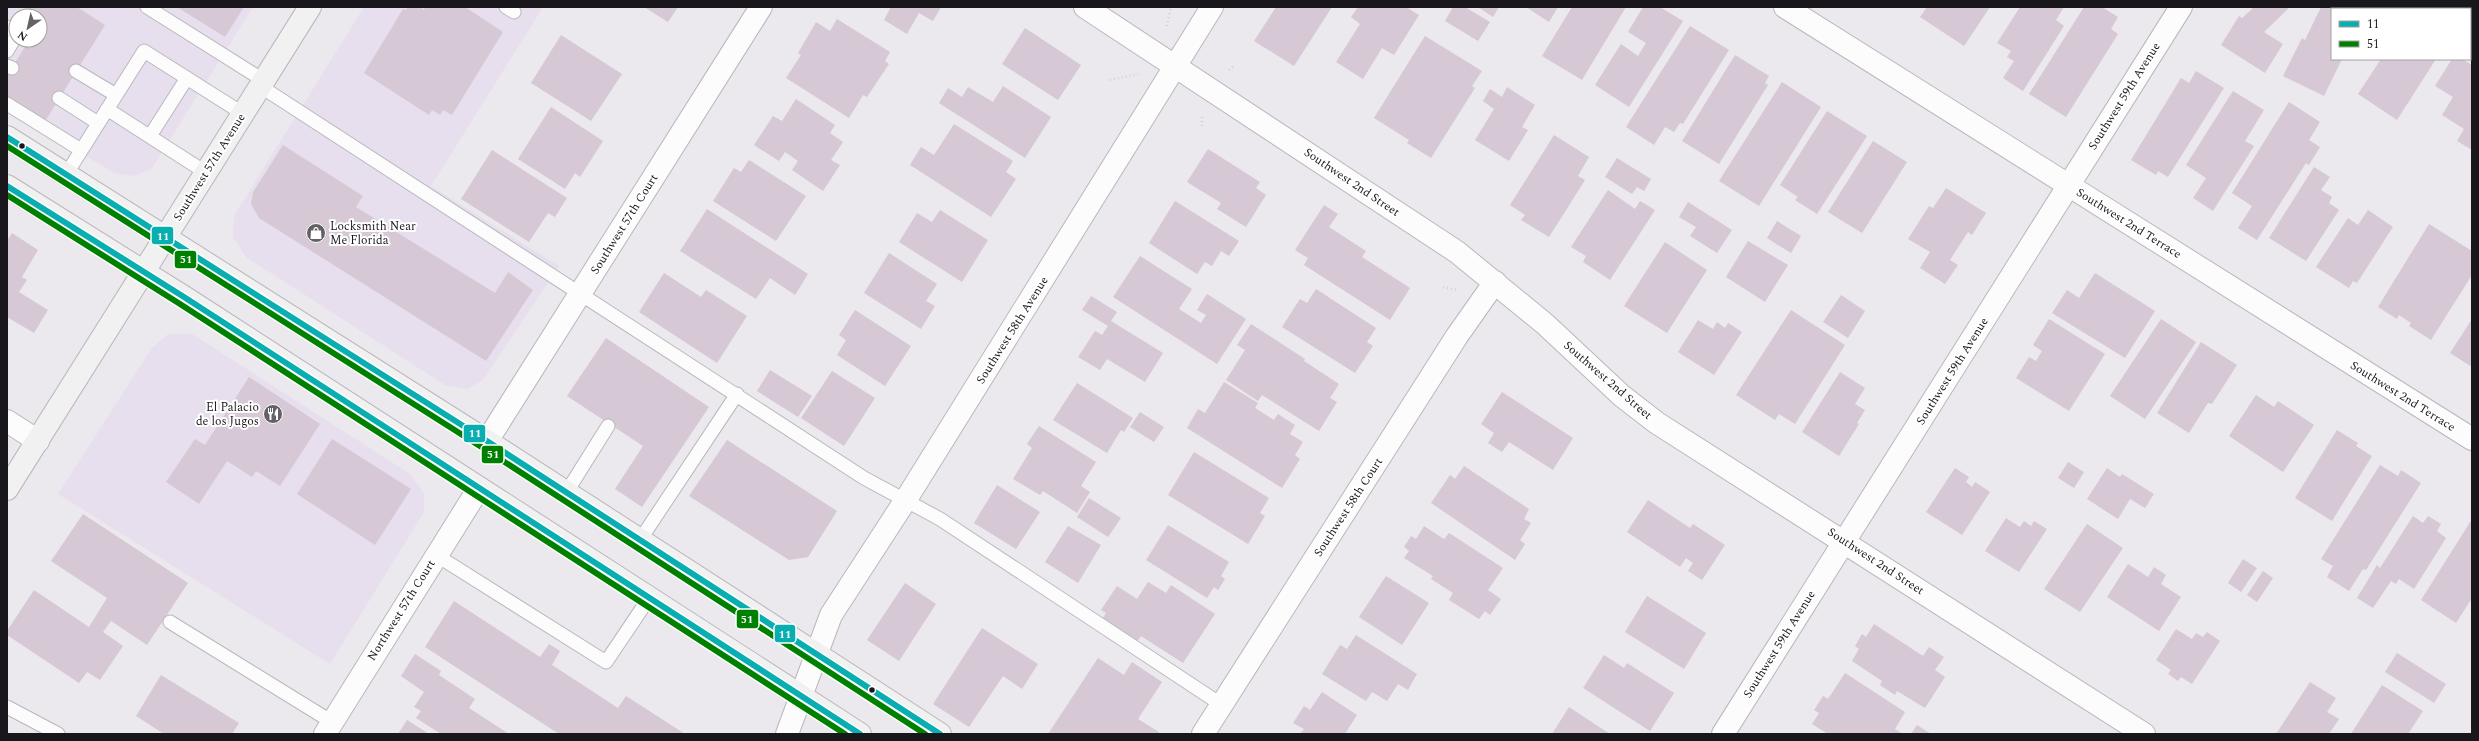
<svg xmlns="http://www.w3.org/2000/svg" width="2479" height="741" viewBox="0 0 2479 741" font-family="Spectral,serif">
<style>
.built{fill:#e7dfed;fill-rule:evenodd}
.building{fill:#d6c8d4}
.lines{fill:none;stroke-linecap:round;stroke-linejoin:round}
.service-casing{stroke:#bab7bc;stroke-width:15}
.minor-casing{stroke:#bab7bc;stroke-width:24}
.secondary-casing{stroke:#bab7bc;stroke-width:24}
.path{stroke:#d2d0d3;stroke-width:2.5;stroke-dasharray:1 3;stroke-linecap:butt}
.service{stroke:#fcfcfc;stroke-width:13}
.minor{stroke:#fcfcfc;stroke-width:22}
.secondary{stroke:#f0f1f0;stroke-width:22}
.bus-1-casing{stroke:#fff;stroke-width:9}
.bus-2-casing{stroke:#fff;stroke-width:9}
.bus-1{stroke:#09aeb0;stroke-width:6}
.bus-2{stroke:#008000;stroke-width:6}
.bus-dot{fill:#1a171c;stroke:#fff;stroke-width:1.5}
.labels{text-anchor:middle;stroke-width:4;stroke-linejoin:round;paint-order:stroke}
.street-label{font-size:12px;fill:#1a171c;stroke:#fff}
.poi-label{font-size:12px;fill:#1a171c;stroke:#fff;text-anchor:start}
.line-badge{stroke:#fff;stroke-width:1.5}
.badge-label{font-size:11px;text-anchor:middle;font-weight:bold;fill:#fff}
</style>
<rect width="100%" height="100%" fill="#ebe8ee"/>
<path class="built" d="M7,7H253L152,168L135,176L114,173L7,108ZM16,16H40V40H16Z
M364,7H543L431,186L559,266L483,380L467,389L445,385L246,257L233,237L234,216Z
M168,334H192L410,474L424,493V512L330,664L58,494L152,348Z"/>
<path class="building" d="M29,7H77L105,25L44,123L7,100V76L29,40H40V16H23Z
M177,7H244L225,37Z
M408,7H420L424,10L425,7H465L503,32L452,115L443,110L440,115L432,110L429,115L364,73L403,9L406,10Z
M644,7H678L668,22Z
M891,7H941L933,21L919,13L907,34L884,20Z
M1276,7H1332L1294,66L1254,41Z
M1358,7H1406L1419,15L1394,55L1382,48L1363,79L1336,62L1360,24L1351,17Z
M1453,7H1465L1490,22L1478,41L1445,21Z
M1478,7H1499L1493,17Z
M1526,7H1558L1549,22Z
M1572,7H1626L1582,80L1542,56Z
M1643,7H1660L1683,21L1629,107L1595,85L1621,44L1638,56L1646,43L1628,32Z
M1927,7H1990L1964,46L1920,17Z
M2020,7H2064L2056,20L2064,26L2023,91L2003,78L2014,61L2007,57L2011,51L1997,43Z
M2084,7H2102L2118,17L2111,29L2118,34L2066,117L2029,94Z
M2254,7H2290L2264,32L2283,44L2265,73L2221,45L2239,16L2242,18Z
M2321,7H2347L2346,9H2332V59H2342L2324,96L2283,76L2302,38L2305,40Z
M837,19L890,52L885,61L889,64L867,97L863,95L849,118L786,78L801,55L798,53L816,22L830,31Z
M1690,26L1729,50L1683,124L1680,123L1674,132L1665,127L1654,145L1626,127Z
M1025,28L1081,65L1058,100L1002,64Z
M561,35L622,74L591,121L531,83Z
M1425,36L1482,71L1472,86L1475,88L1431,158L1407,143L1409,140L1374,118Z
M1735,55L1769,76L1765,83L1768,85L1719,164L1682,141Z
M2381,59H2436L2397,120L2358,94Z
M2452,59H2462L2472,65V150L2457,141L2464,129L2442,115L2453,97L2435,86Z
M2196,71L2224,88L2168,177L2158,171L2156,175L2131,160L2181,78L2189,83Z
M1782,82L1821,107L1759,206L1719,181Z
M1003,86L1051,117L1025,158L939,103L948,88L962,97L968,87L993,102Z
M1507,87L1535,105L1522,127L1528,130L1509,161L1475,140L1494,109L1483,101L1490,89L1502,97Z
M2233,91L2264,110L2245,141L2254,146L2213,211L2193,198L2206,178L2186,165Z
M796,99L835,125L830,133L843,142L831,160L840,165L823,191L792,170L798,161L785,152L779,161L754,145L773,116L782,121Z
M2289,102L2320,122L2309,140L2320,147L2309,165L2306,163L2257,240L2238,228L2252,206L2232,193Z
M551,107L603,141L580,177L575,173L565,189L518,159Z
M1827,111L1867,136L1817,214L1795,200L1798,197L1780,185Z
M954,124L1013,161L1006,172L1016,179L991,217L910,165L921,147L934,155Z
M1554,135L1589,157L1578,176L1585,180L1549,237L1521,220L1525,215L1510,205Z
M1873,141L1907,162L1862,233L1828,212Z
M283,145L363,196L356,207L495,293L508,272L533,290L486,361L259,218L251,204L253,192Z
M1208,149L1260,182L1256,188L1266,195L1246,227L1217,209L1221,203L1187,182Z
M492,150L567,198L555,217L548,213L529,242L461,199Z
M1617,158L1651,179L1644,191L1637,187L1632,194L1605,177Z
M749,160L806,196L776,241L713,201L734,168L741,172Z
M2314,167L2330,177L2321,190L2332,197L2329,203L2339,210L2306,261L2269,238Z
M1946,188L1986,213L1972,235L1968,232L1950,260L1958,265L1945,284L1920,268L1930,252L1908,239L1929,206L1933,208Z
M1608,190L1635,209L1640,201L1655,210L1610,280L1583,262L1586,256L1571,247Z
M1175,201L1239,241L1229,256L1221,251L1212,266L1205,262L1197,274L1149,243Z
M1688,202L1732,230L1717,253L1690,236L1696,227L1679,217Z
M1324,205L1338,214L1329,227L1366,251L1362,257L1410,288L1390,320L1304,265L1308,258L1295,250Z
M707,209L808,274L795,295L770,278L756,299L680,251Z
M940,210L988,240L962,282L899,242L917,213L932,222Z
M2368,210L2393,227L2357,283L2353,281L2349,288L2316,267L2348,218L2358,225Z
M1777,221L1801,236L1791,253L1767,238Z
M2429,224L2472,251V275L2431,340L2409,326L2411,323L2399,315L2397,319L2378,307Z
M12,233L38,250L22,277L27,280L19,292L48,310L34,333L7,317V241Z
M1748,241L1788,265L1765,302L1726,277Z
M1665,242L1707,270L1667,333L1624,306Z
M889,253L937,284L926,301L935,306L921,329L864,293Z
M1140,256L1192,289L1179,309L1201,323L1206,315L1197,310L1207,294L1246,319L1217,364L1113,297Z
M664,273L701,297L706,290L747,316L717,363L639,312Z
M2095,273L2155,311L2125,358L2052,313L2067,290L2079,298Z
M1316,289L1376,328L1367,342L1373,346L1355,373L1282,327L1300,299L1307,303Z
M1841,295L1865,311L1848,338L1823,322Z
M1091,296L1117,312L1111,321L1163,353L1145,382L1107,359L1100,370L1078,357L1095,331L1102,335L1108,326L1082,310Z
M855,310L911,346L885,386L837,355L846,340L839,335Z
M1791,310L1845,345L1795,424L1779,414L1775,420L1736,395Z
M2049,319L2105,354L2069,411L2016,378L2029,357L2036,361L2042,351L2033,345Z
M2161,319L2196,342L2145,419L2110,396Z
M2472,319V367L2450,353Z
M1698,320L1713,329L1717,322L1725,328L1728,323L1742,332L1714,375L1678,352Z
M1251,324L1305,359L1304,361L1339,384L1330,398L1337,402L1319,431L1262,395L1258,401L1226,380L1245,350L1237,345Z
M606,338L709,407L642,507L615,489L643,446L567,396Z
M2201,342L2237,365L2212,404L2208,403L2189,433L2157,413Z
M770,370L812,396L798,417L757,391Z
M832,371L875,398L844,446L801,418Z
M1840,372L1865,388L1855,404L1865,410L1857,423L1859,424L1839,456L1802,432Z
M249,377L320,424L280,486L256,471L252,477L227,461L199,504L166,482L195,439L205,445Z
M1224,382L1258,403L1255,408L1274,420L1278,414L1295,425L1290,434L1303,442L1295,455L1300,459L1282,488L1187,428L1198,409L1205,413Z
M1077,383L1133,418L1124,432L1121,430L1107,453L1053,420Z
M1502,392L1573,438L1553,470L1509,442L1502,452L1488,443L1494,433L1481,424Z
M2256,395L2274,407L2278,401L2314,425L2283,472L2229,436Z
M1140,412L1164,427L1154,442L1130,427Z
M1039,426L1096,462L1081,486L1090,492L1077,513L1043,491L1040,495L1013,479L1032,448L1027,444Z
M2337,430L2358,443L2356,446L2372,456L2332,521L2295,498Z
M332,439L411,489L375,545L297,494Z
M727,440L837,511L808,557L789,560L689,496Z
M1194,452L1269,498L1260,513L1265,516L1248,544L1168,495Z
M2068,462L2084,472L2074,488L2058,478Z
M2380,465L2398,476L2401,470L2421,483L2366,570L2363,569L2349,591L2327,577L2333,566L2321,559Z
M1464,466L1529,509L1524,519L1531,523L1520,540L1525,544L1515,560L1431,503L1450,475L1455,479Z
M1955,468L1969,477L1966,482L1972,487L1975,482L1990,492L1962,535L1926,512Z
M2107,468L2120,477L2122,474L2154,494L2145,508L2130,499L2118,519L2087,499Z
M997,485L1040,512L1016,549L974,523Z
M1089,498L1121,518L1108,537L1077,517Z
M1648,500L1690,528L1693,524L1725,545L1702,580L1688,571L1693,563L1686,558L1680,567L1627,532Z
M83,514L188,583L147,645L111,621L103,632L123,646L100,680L87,672L79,683L7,635V631L34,590L89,627L107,598L51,561Z
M2413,516L2423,523L2428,516L2441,524L2437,531L2446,538L2414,589L2399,579L2396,584L2391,581L2373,608L2357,598L2377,565L2380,568Z
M2006,518L2020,527L2024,521L2031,526L2034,521L2047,529L2019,572L1985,551Z
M2472,519V598L2456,623L2421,600Z
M2087,524L2123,548L2080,612L2044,589Z
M1168,525L1229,562L1221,576L1225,579L1218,590L1214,587L1207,598L1146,560Z
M1068,526L1101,545L1078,583L1045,562Z
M1424,526L1444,539L1449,533L1503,568L1488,590L1501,599L1490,615L1485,611L1479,619L1449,600L1453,593L1431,579L1433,576L1404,558L1409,551L1404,547L1411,536L1416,539Z
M2243,559L2257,568L2241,592L2228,583Z
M2128,564L2148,577L2154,567L2166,575L2161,584L2181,597L2159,631L2107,597Z
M2263,571L2273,578L2257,602L2247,595Z
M1386,576L1429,603L1402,645L1359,617Z
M1148,582L1166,593L1171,585L1215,614L1183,663L1141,636L1136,643L1101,621L1106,613L1101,610L1117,586L1137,599Z
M905,583L936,604L899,661L867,640Z
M1647,596L1706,633L1684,669L1625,632Z
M454,601L540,657L549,644L560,651L552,665L618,708L626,696L685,734H559L425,647Z
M1874,624L1923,656L1929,647L1944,657L1935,670L1945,677L1925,708L1897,691L1895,695L1880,685L1882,681L1852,661L1859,649L1855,646L1862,634L1866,637Z
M982,628L1038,664L1022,689L1003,676L969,727L933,704Z
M2176,629L2192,639L2196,633L2203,637L2207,632L2220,641L2192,684L2181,677L2178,681L2168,674L2171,670L2156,660Z
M1356,635L1417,674L1408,690L1398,684L1387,701L1372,692L1366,701L1322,674L1340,645L1347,649Z
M2397,653L2446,684L2434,703L2385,672Z
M415,654L441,671L439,675L475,699L469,708L509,734H441L416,718L421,711L414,707L424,692L401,676Z
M1604,655L1624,668L1627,663L1674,693L1650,731L1583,688Z
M1098,658L1124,675L1132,662L1162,682L1138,719L1159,732L1158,734H1048Z
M1845,673L1905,712L1895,729L1903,734H1828L1812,724L1819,713L1814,710L1823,696L1828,699Z
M161,675L239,723L232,734H164L136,716Z
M2310,682L2336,698L2327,712L2339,719L2329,734H2276Z
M2382,685L2423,711L2408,734H2351Z
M1322,692L1357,715L1345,734H1300L1304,729L1293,723L1304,706L1310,710Z
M1569,707L1610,734H1552Z
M407,720L429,734H398Z
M1917,725L1931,734H1911Z"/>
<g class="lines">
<g class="service-casing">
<path id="service" d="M147,7L263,80
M506,7L514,12
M7,27L16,32
M27,40L29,41
M7,51L16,36
M7,66L12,68
M76,71L116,95
M260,86L864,478L940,519L1222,705
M59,98L98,123
M7,104L81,150
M107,109L205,172
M150,136L187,78
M67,173L144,51L242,113
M566,493L608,426
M640,540L737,394
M436,555L606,662L649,598
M170,622L332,722
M7,707L58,734"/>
</g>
<g class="minor-casing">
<path id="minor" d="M1085,7L1457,252L1545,324L1622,396L1657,423L2144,734
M1785,7L2472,439
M7,421L38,441
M487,441L761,7
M325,734L479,488
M787,734L831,615L905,501L1212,7
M1203,734L1457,336L1495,282
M1723,734L2181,7"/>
</g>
<g class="secondary-casing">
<path id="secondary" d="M7,137L487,441L940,734
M7,186L184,297L860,734
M7,489L310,7"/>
</g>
<path class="path" d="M1167,26L1171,7
M1229,70L1235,65
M1110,80L1138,74
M1202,117V129
M1443,287L1457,290"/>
<use href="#service" class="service"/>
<use href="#minor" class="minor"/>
<use href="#secondary" class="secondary"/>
<g class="bus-1-casing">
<path id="bus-1" d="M7,137L487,441L940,734
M7,186L184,297L860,734"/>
</g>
<g class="bus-2-casing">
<path id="bus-2" d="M7,146L483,448L925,734
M7,195L180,304L845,734"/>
</g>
<use href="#bus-1" class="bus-1"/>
<use href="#bus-2" class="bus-2"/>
</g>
<defs>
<g id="shop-disc" transform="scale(1)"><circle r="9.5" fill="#636066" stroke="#fff"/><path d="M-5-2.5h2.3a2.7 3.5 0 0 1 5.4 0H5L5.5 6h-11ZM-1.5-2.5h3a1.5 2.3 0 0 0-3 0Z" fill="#fff"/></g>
<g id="restaurant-disc" transform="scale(1)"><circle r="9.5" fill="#636066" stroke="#fff"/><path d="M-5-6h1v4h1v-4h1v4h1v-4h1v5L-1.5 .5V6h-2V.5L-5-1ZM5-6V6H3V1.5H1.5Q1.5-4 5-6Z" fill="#fff"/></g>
</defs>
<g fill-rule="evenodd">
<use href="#shop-disc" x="316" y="233"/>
<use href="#restaurant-disc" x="273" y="414"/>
</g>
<g class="bus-dot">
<circle cx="22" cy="146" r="3.5"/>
<circle cx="872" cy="690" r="3.5"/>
</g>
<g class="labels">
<g class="street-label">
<text transform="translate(2124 96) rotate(-58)" y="4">Southwest 59th Avenue</text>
<text transform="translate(209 167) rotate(-58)" y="4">Southwest 57th Avenue</text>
<text transform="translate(1352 182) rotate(34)" y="4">Southwest 2nd Street</text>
<text transform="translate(2129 223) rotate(32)" y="4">Southwest 2nd Terrace</text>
<text transform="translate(624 224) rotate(-58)" y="4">Southwest 57th Court</text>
<text transform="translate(1012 330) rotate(-58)" y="4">Southwest 58th Avenue</text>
<text transform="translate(1952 371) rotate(-58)" y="4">Southwest 59th Avenue</text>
<text transform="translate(1608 380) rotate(41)" y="4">Southwest 2nd Street</text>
<text transform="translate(2403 396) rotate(32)" y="4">Southwest 2nd Terrace</text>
<text transform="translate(1348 507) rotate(-57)" y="4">Southwest 58th Court</text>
<text transform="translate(1876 561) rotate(33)" y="4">Southwest 2nd Street</text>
<text transform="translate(401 610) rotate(-58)" y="4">Northwest 57th Court</text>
<text transform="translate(1779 644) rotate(-58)" y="4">Southwest 59th Avenue</text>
</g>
<g class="poi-label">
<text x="330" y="230">Locksmith Near<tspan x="330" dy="14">Me Florida</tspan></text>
<text x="259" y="411" text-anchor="end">El Palacio<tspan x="259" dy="14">de los Jugos</tspan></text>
</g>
</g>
<g class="line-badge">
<rect x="151" y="226" width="23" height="19" rx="4" fill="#09aeb0"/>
<rect x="174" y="250" width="23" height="19" rx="4" fill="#008000"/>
<rect x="463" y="424" width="23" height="19" rx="4" fill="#09aeb0"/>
<rect x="481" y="445" width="23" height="19" rx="4" fill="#008000"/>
<rect x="736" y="609" width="23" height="20" rx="4" fill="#008000"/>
<rect x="774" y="624" width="22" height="19" rx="4" fill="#09aeb0"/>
</g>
<g class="badge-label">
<text x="163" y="240">11</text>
<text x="186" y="263">51</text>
<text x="475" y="437">11</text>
<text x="493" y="458">51</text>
<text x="747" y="623">51</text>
<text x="785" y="638">11</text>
</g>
<rect width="2479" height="741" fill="none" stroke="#1a171c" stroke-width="16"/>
<rect x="2331" y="8" width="140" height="52" fill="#ffffff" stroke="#a3a2a4"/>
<rect x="2339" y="21" width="20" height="6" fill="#09aeb0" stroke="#a3a2a4"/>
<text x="2367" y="28" font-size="12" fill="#1a171c">11</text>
<rect x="2339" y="41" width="20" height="6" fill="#008000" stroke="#a3a2a4"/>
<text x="2367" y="48" font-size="12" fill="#1a171c">51</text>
<g transform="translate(28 28) rotate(214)"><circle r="19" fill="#ffffff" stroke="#a3a2a4"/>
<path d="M0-3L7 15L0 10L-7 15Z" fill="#636066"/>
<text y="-6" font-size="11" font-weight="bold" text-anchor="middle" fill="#1a171c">N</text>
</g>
</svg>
